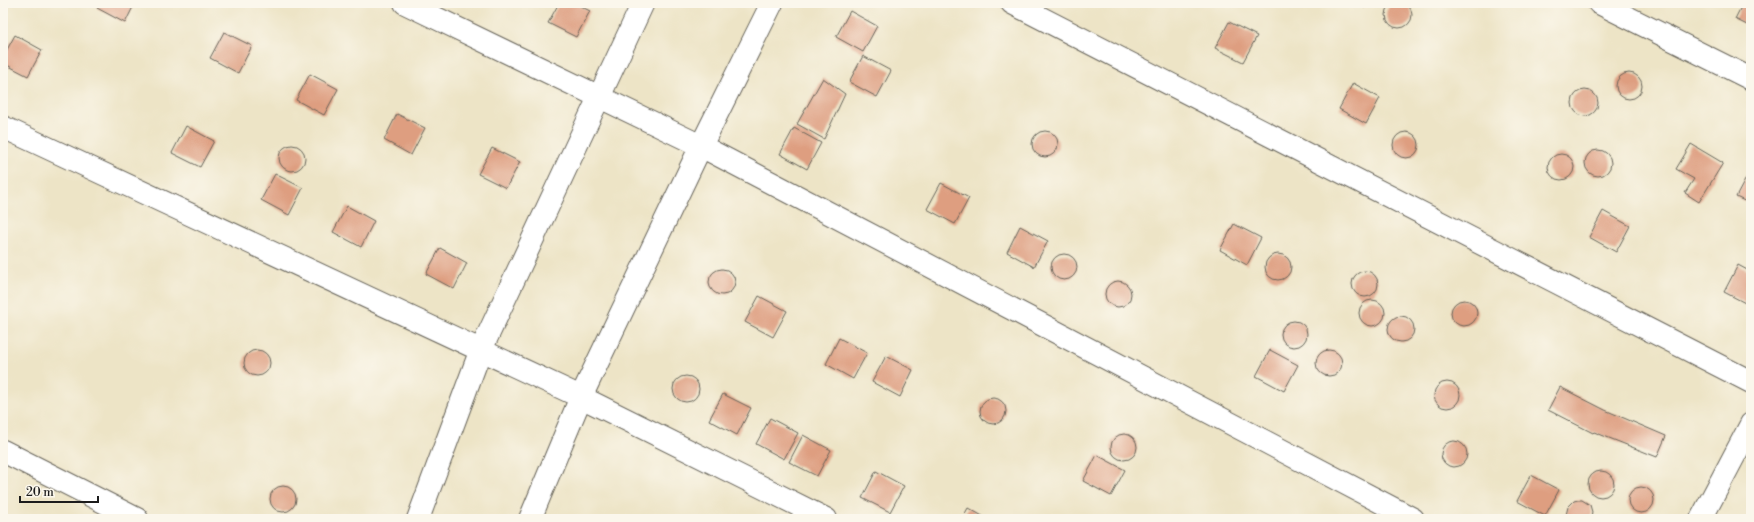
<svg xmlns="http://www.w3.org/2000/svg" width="1754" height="522" viewBox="0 0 1754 522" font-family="'Libre Bodoni',serif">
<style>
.building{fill:#de9e80}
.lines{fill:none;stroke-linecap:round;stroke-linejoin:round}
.minor-casing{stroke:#656258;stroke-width:24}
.minor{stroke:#fff;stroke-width:22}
</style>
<rect width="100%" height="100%" fill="#fbf7ec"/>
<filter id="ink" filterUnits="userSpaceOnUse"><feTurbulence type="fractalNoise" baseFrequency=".025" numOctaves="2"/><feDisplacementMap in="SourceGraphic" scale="8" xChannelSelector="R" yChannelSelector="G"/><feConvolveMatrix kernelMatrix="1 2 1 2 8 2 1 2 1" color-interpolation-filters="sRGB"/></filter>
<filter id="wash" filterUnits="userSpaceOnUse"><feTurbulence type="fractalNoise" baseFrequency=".012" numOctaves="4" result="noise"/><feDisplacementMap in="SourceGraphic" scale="16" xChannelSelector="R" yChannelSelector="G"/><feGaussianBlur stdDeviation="0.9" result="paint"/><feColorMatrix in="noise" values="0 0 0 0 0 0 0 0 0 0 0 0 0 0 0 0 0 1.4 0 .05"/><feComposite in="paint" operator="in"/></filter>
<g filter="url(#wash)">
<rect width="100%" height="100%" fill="#ede4c6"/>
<g id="blocks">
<path class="building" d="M1386 15a13 13 0 1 1 26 0a13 13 0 1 1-26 0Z
M99,3H135L125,23L97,8Z
M559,3H574L590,11L576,37L548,23Z
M1356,3H1368L1365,8Z
M1743,3H1751V27L1735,19Z
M850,11L877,26L863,52L836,37Z
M1229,22L1257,36L1243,62L1215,48Z
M224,32L252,46L238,73L210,58Z
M15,35L42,50L28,76L3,63V57Z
M863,56L891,71L877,97L849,82Z
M1616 86a13 13 0 1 1 26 0a13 13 0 1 1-26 0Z
M310,74L338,89L324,115L296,100Z
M823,78L845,94L824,139L797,124Z
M1353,83L1380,98L1366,124L1339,109Z
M1572 103a13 13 0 1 1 26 0a13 13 0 1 1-26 0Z
M397,114L425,128L411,155L384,140Z
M186,126L214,141L200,167L172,153Z
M794,128L821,143L807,169L780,154Z
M1032 144a13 13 0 1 1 26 0a13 13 0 1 1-26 0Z
M1393 145a13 13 0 1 1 26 0a13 13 0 1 1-26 0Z
M1691,144L1723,163L1699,202L1685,193L1694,179L1676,169Z
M279 158a13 13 0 1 1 26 0a13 13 0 1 1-26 0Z
M492,148L520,162L506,188L478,174Z
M1585 163a13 13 0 1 1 26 0a13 13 0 1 1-26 0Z
M1548 167a13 13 0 1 1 26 0a13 13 0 1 1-26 0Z
M1751,169V204L1736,197Z
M275,174L303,188L289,215L261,200Z
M941,183L969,198L955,224L927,209Z
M347,206L374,221L361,247L333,232Z
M1603,211L1630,226L1616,252L1589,237Z
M1234,224L1261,238L1247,265L1220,250Z
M1020,226L1048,241L1034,267L1007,252Z
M440,248L467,263L454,289L426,274Z
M1265 267a13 13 0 1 1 26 0a13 13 0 1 1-26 0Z
M1051 267a13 13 0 1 1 26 0a13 13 0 1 1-26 0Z
M1738,265L1751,272V306L1724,292Z
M709 282a13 13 0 1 1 26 0a13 13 0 1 1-26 0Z
M1352 284a13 13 0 1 1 26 0a13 13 0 1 1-26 0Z
M1105 294a13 13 0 1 1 26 0a13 13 0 1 1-26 0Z
M759,296L787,311L773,337L745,322Z
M1359 313a13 13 0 1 1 26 0a13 13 0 1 1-26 0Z
M1451 313a13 13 0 1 1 26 0a13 13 0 1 1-26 0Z
M1388 329a13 13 0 1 1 26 0a13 13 0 1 1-26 0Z
M1281 334a13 13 0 1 1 26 0a13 13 0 1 1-26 0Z
M839,338L867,353L853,379L826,364Z
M1270,350L1298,365L1284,391L1256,376Z
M1316 363a13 13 0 1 1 26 0a13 13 0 1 1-26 0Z
M244 363a13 13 0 1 1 26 0a13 13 0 1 1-26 0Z
M886,356L913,370L900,397L872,382Z
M673 389a13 13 0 1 1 26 0a13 13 0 1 1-26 0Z
M1434 395a13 13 0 1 1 26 0a13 13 0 1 1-26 0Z
M1560,387L1605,410L1666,436L1657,457L1594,432L1593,433L1548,410Z
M723,394L751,408L737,435L709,420Z
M980 411a13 13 0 1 1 26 0a13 13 0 1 1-26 0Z
M770,418L798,433L784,459L756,444Z
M1111 447a13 13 0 1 1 26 0a13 13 0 1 1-26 0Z
M803,435L831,450L817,476L789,462Z
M1441 454a13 13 0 1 1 26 0a13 13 0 1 1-26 0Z
M1097,455L1125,470L1111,496L1083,481Z
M876,471L904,486L890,512L862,498Z
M1588 484a13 13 0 1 1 26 0a13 13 0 1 1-26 0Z
M1531,475L1559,490L1545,516L1517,501Z
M270 499a13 13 0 1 1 26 0a13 13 0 1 1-26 0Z
M1628 500a13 13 0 1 1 26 0a13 13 0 1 1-26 0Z
M1578,500H1582L1590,505L1592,512L1591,519H1568L1566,515L1568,507L1574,501Z
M968,508L988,519H962Z"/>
</g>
</g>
<g filter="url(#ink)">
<use href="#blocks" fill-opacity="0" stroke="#656258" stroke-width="1"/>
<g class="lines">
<g class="minor-casing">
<path id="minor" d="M405,3L701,146L1413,519
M1012,3L1751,382
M1599,3L1751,79
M3,127L581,397L826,519
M3,451L137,519
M418,519L480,352L643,3
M530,519L581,397L701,146L772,3
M1701,519L1751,424"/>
</g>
<use href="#minor" class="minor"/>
</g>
</g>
<rect width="1754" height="522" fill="none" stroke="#fbf7ec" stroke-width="16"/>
<path d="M20 496v6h78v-6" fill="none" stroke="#1c1c1c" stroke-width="2"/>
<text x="26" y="496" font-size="12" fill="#1c1c1c" stroke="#fbf7ec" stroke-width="3" paint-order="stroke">20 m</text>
</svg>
